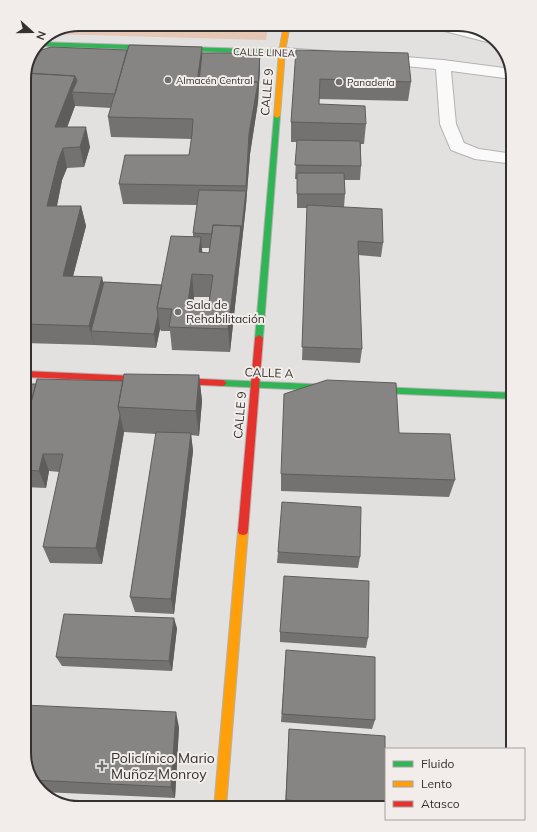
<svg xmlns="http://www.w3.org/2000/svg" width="537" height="832" viewBox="0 0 537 832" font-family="Mulish,sans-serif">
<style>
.green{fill:#e6c6b5}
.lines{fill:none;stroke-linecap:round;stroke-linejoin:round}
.street-casing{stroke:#b4b2b1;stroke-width:2}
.fast-casing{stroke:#b4b2b1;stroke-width:2}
.slow-casing{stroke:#b4b2b1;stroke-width:2}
.jam-casing{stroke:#b4b2b1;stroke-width:2}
.street{fill:#fbfafa;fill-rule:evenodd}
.fast{fill:#30b455;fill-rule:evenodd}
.slow{fill:#ff9f0a;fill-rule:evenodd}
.jam{fill:#e5322d;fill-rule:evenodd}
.wall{fill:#737271;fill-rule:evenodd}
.shaded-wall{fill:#5e5d5c}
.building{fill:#868583;stroke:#5e5d5c;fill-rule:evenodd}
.poi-dot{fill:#716f6e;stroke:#f2edea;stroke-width:1.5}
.labels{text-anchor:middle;stroke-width:4;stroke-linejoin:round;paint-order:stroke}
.far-street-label{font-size:10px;fill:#343231;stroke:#f2edea}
.far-poi-label{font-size:10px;fill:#343231;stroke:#f2edea;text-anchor:start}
.street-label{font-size:12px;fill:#343231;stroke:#f2edea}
.poi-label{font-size:12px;fill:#343231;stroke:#f2edea;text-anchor:start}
.near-poi-label{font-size:14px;fill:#343231;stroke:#f2edea;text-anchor:start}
.rim{fill:none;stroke:#343231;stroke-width:2}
</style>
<rect width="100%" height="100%" fill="#e3e1df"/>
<path class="green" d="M79,24H269L266,40L53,34Z"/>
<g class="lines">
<g class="street-casing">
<path id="street" d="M427,24H451L490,34L498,44H495L429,27Z
M282,48L326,51L331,52L333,55L331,58L326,59L277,55L275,52L277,49Z
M380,55L443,60L511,69L512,79L451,71L456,124L464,143L479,149L513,154V164L475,159L451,150L440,124L436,69L375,63L372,60L375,57Z"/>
</g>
<g class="fast-casing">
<path id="fast" d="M39,42L282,50L285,52L282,54L37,46Z
M277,114L280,116L263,338L259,341L255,338L274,116Z
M223,380L513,393V399L223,386L219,383Z"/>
</g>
<g class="slow-casing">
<path id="slow" d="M284,24H290L285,52L280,116L277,118L274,116L279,52Z
M243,527L247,528L248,531L226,808H214L238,531L239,528Z"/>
</g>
<g class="jam-casing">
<path id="jam" d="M259,335L263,338L248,531L247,534L243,535L239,534L238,531L255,338Z
M24,371L223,380L227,383L223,386L24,377Z"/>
</g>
<use href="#street" class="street"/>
<use href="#fast" class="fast"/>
<use href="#slow" class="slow"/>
<use href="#jam" class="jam"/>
</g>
<path class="wall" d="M127,50L202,53L260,67L258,102L250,154L246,205L230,352L172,350L170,331H161L160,329L156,348L94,345L24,343V75ZM75,106L111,108L108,117L111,137L192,139L189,155L119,184L123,204L197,205L193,233V237L162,285L104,282L73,276L86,226L81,206H57L62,180L67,168L84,167L90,147L67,127ZM202,248H209V253H202ZM194,297H209V303L194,302Z
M296,50L411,82L408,101L319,99V104L366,124L364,144H361V166L360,180H344L345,194L344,207L383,243L381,257L358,255L362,349L360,363L302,360L307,208H297V179H295L297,142H291V122Z
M199,375L202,401L199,436L191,435L193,451L174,614L135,612L130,597L156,434L124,432L102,564L50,563L43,547L60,472L49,471L46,488L24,487V384H36L123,381Z
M399,433L455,480L449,497L281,491V474Z
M278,552L360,557L358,568L277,563Z
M177,628L172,671L62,666L56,657Z
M280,632L368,638L366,648L280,642Z
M286,650L375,720L372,729L281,722Z
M179,727L175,798L42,792L30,778Z
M289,729L385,807L384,808H303L285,807Z"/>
<path class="shaded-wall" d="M202,47L203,67L201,87L197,82Z
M260,53V67L258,102L250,154L246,205L230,352L228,329L241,226L246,191L249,134Z
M75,76L79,92H72L75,106L60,147L55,127Z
M86,127L90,147L84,167L80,147Z
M63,148L67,168L62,180L53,225L47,206L58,161Z
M81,206L86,226L68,296L63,276Z
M201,237L203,260L201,276L199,252Z
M192,274L194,297L190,325L188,302Z
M102,277L107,296L91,331L94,345L89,326Z
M158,315L160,329L156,348L154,334Z
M199,375L202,401L199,436L196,411Z
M120,415L124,432L102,564L96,548Z
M191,433L193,451L174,614L171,599Z
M43,454L49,471L46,488L39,471Z
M174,618L177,628L172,671L169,661Z
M176,712L179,727L175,798L171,787Z"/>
<path class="building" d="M129,45L202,47L197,82H258L249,134L246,186L119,184L125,155H189L192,134L193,119L108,117Z
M51,47L127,50L115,94L72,92L77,81L75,76L25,73L35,52Z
M296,50L408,53L411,82L320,79L319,104L365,106L366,124L291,122Z
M202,53H260L258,88V82H199Z
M25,73L75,76L55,127H86L80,147L63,148L58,161L47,206H81L63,276L102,277L89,326L24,324V75Z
M297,140L360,141L361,166L295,165Z
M297,173H344L345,194H297Z
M199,190L246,191L241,235V226L213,225L212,234L193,233Z
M307,205L382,209L383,243L358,241L362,349L302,347Z
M213,225L241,226L228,329L169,327L172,309L157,308L171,236L201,237L199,252L209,253ZM192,274L213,275L209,303L188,302Z
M104,282L162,285L157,308L158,315L154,334L91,331Z
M124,374L199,375L196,411L118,407Z
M37,379L123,381L118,407L120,415L96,548L43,547L63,454H43L39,471L24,470V429Z
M327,380L396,383L399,433L450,434L455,480L281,474L284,394Z
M24,384H36L24,429Z
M156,432L191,433L171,599L130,597Z
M282,502L361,507L360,557L278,552Z
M284,576L369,581L368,638L280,632Z
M64,614L174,618L169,661L56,657Z
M286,650L375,657V720L282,714Z
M24,705L176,712L171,787L32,780L30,778L24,754Z
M289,729L385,736V807L286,800Z"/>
<g class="poi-dot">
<circle cx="168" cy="80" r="4"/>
<circle cx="339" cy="82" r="4"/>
<circle cx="178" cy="312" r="4"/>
<path d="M100 760h4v4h4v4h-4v4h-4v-4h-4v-4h4z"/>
</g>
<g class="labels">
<g class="far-street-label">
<text transform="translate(264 52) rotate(2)" y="4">CALLE LINEA</text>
</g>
<g class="far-poi-label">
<text x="176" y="84">Almacén Central</text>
<text x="347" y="86">Panadería</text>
</g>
<g class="street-label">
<text transform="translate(267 92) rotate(-85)" y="4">CALLE 9</text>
<text transform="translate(269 373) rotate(2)" y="4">CALLE A</text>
<text transform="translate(240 415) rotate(-85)" y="4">CALLE 9</text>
</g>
<g class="poi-label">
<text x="186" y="309">Sala de<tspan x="186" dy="14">Rehabilitación</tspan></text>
</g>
<g class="near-poi-label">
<text x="111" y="763">Policlínico Mario<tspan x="111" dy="16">Muñoz Monroy</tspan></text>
</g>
</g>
<path d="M0 0H537V832H0ZM79 31H458A48 48 0 0 1 506 79V753A48 48 0 0 1 458 801H79A48 48 0 0 1 31 753V79A48 48 0 0 1 79 31Z" fill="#f2edea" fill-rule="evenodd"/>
<path class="rim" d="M79 31H458A48 48 0 0 1 506 79V753A48 48 0 0 1 458 801H79A48 48 0 0 1 31 753V79A48 48 0 0 1 79 31Z"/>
<rect x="385" y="748" width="140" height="72" fill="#f2edea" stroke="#a6a2a0"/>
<rect x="393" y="761" width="20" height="6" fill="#30b455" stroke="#a6a2a0"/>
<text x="421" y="768" font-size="12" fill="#343231">Fluido</text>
<rect x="393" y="781" width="20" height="6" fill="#ff9f0a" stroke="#a6a2a0"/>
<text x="421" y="788" font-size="12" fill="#343231">Lento</text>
<rect x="393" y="801" width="20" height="6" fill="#e5322d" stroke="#a6a2a0"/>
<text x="421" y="808" font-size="12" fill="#343231">Atasco</text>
<g transform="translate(32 32) rotate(111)" stroke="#f2edea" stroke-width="3" paint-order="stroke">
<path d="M0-3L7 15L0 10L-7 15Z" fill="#343231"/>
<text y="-6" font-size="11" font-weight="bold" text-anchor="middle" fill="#343231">N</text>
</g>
</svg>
